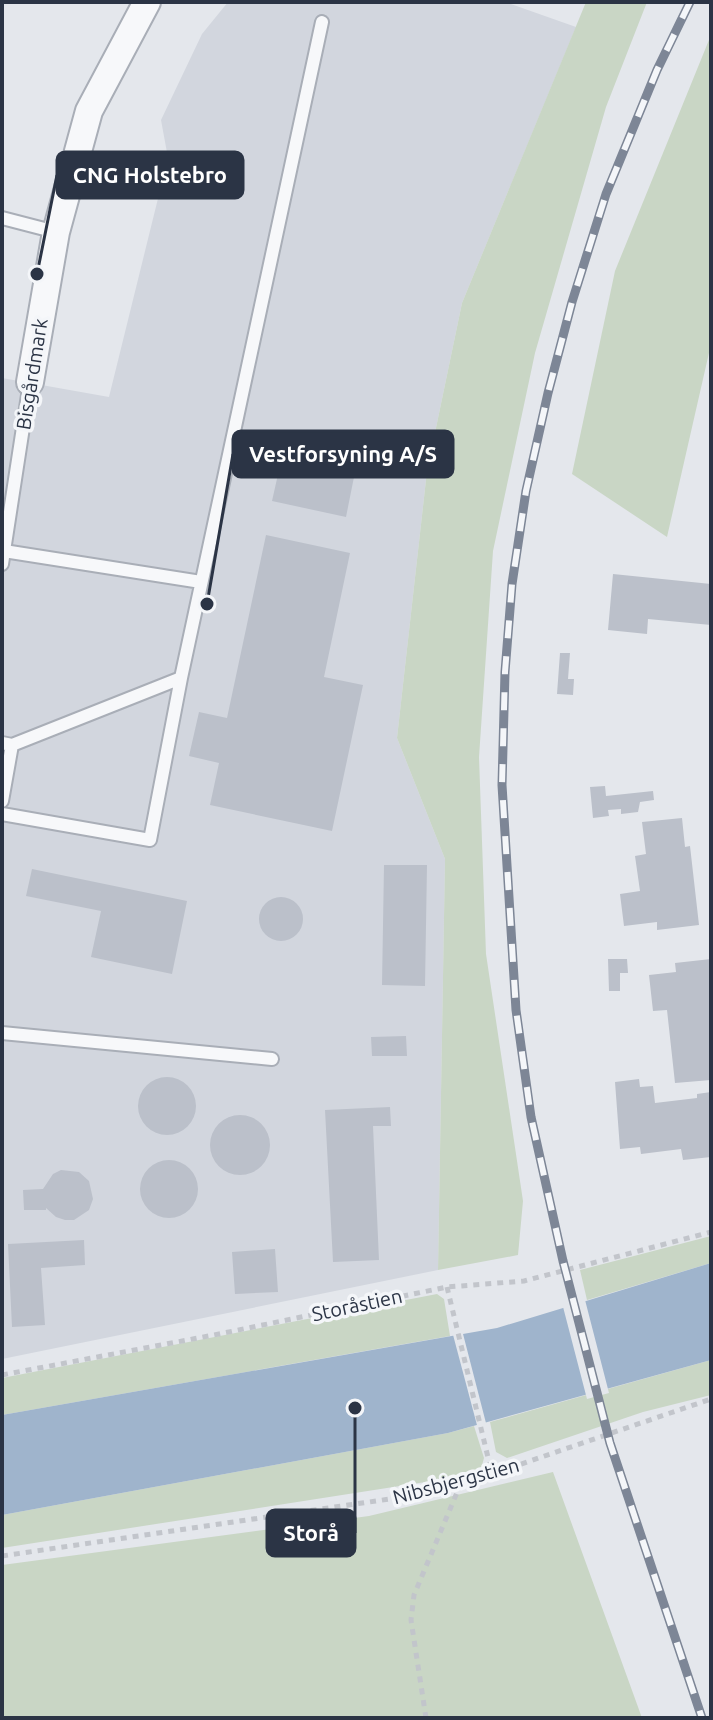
<svg xmlns="http://www.w3.org/2000/svg" width="713" height="1720" viewBox="0 0 713 1720" font-family="Ubuntu,sans-serif">
<style>
.built{fill:#d2d6de}
.green{fill:#c9d6c5}
.water{fill:#9fb4cc}
.pier{fill:#e4e7ec}
.building{fill:#bbc0ca}
.lines{fill:none;stroke-linecap:round;stroke-linejoin:round}
.service-casing{stroke:#a9aeb7;stroke-width:16}
.minor-casing{stroke:#a9aeb7;stroke-width:30}
.path{stroke:#c2c5cb;stroke-width:5;stroke-dasharray:6 6;stroke-linecap:butt}
.service{stroke:#f7f8fa;stroke-width:12}
.minor{stroke:#f7f8fa;stroke-width:26}
.rail-casing{stroke:#7d8696;stroke-width:9}
.rail{stroke:#f4f6f9;stroke-width:6;stroke-dasharray:18;stroke-linecap:butt}
.labels{text-anchor:middle;stroke-width:7;stroke-linejoin:round;paint-order:stroke}
.street-label{font-size:20px;fill:#2b3445;stroke:#f4f6f9}
.leader{fill:none;stroke:#2b3445;stroke-width:3}
.callout-dot{fill:#2b3445;stroke:#f4f6f9;stroke-width:3}
.callout{fill:#2b3445;stroke:#2b3445;stroke-width:3}
.callout-label{font-size:22px;text-anchor:middle;font-weight:bold;fill:#fff}
</style>
<rect width="100%" height="100%" fill="#e4e7ec"/>
<path class="built" d="M228,2H505L576,27L462,303L427,471L397,738L445,859L438,1270L2,1359V378L109,397L168,158L161,120L202,34Z"/>
<path class="green" d="M586,2H647L606,107L535,353L493,551L479,757L486,954L523,1201L518,1255L438,1270L445,859L397,738L427,471L462,303Z
M711,35V344L667,537L572,474L615,271Z
M711,1236V1263L587,1300L580,1270Z
M437,1294L444,1299L450,1336L2,1415V1378Z
M711,1360V1395L643,1412L507,1458L496,1452L490,1422Z
M474,1426L484,1458L481,1469L451,1478L2,1548V1515L448,1433Z
M553,1472L642,1718H2V1565L369,1516Z"/>
<path class="water" d="M711,1263V1360L448,1433L2,1515V1415L497,1328Z"/>
<path class="pier" d="M584,1296L609,1393L587,1399L562,1303Z
M462,1330L487,1427L478,1429L452,1331Z"/>
<path class="building" d="M283,452L356,467L346,517L272,501Z
M266,535L350,553L324,677L363,685L332,831L210,805L219,763L189,756L199,712L227,718Z
M613,574L711,584V625L648,619L647,634L608,630Z
M560,653H570L568,679H574L573,695L557,694Z
M605,786L606,796L653,791L654,800L640,802L638,812L621,814V809L608,810L609,816L593,818L590,787Z
M682,818L685,847L690,846L699,925L657,930V922L624,926L620,894L640,891L635,856L646,854L642,822Z
M384,865H427L425,986L382,985Z
M32,869L187,901L172,974L91,957L101,911L26,896Z
M259 919a22 22 0 1 1 44 0a22 22 0 1 1-44 0Z
M608,959H627L628,973H620V991H609Z
M711,959V1080L675,1083L667,1010L653,1011L649,975L676,972L675,963Z
M406,1036L407,1056H372L371,1037Z
M138 1106a29 29 0 1 1 58 0a29 29 0 1 1-58 0Z
M639,1079L640,1087L653,1086L655,1103L697,1098V1094L711,1092V1157L683,1160L681,1149L641,1154L640,1147L620,1149L615,1082Z
M390,1107L391,1126H373L379,1260L333,1262L325,1110Z
M210 1145a30 30 0 1 1 60 0a30 30 0 1 1-60 0Z
M140 1189a29 29 0 1 1 58 0a29 29 0 1 1-58 0Z
M61,1170L79,1172L89,1181L93,1199L89,1210L74,1220H65L56,1217L46,1208V1210H24L23,1190L43,1189L53,1174Z
M84,1240L85,1265L41,1268L45,1325L12,1327L8,1244Z
M275,1249L278,1292L235,1294L232,1252Z"/>
<g class="lines">
<g class="service-casing">
<path id="service" d="M2,218L56,232
M4,551L201,582
M2,564L30,382
M2,743L12,745L181,678L322,22
M2,801L12,745
M2,814L150,840L181,678
M2,1033L272,1059"/>
</g>
<g class="minor-casing">
<path id="minor" d="M30,382L56,232L89,111L147,2"/>
</g>
<path class="path" d="M447,1287L492,1474
M2,1375L219,1334L447,1287L524,1281L711,1232
M2,1556L403,1497L492,1474L711,1399
M426,1718L411,1620L414,1595L461,1483"/>
<use href="#service" class="service"/>
<use href="#minor" class="minor"/>
<g class="rail-casing">
<path id="rail" d="M690,2L657,70L606,194L572,302L548,393L526,491L512,584L505,672L502,785L516,1010L531,1117L563,1261L610,1443L702,1718"/>
</g>
<use href="#rail" class="rail"/>
</g>
<g class="labels">
<g class="street-label">
<text transform="translate(32 374) rotate(-81)" y="7">Bisgårdmark</text>
<text transform="translate(357 1305) rotate(-12)" y="7">Storåstien</text>
<text transform="translate(456 1481) rotate(-15)" y="7">Nibsbjergstien</text>
</g>
</g>
<path class="leader" d="M37 274L57 175M207 604L233 454M355 1408L355 1533"/>
<g class="callout-dot">
<circle cx="37" cy="274" r="8"/>
<circle cx="207" cy="604" r="8"/>
<circle cx="355" cy="1408" r="8"/>
</g>
<g class="callout">
<rect x="57" y="152" width="186" height="46" rx="8"/>
<rect x="233" y="431" width="220" height="46" rx="8"/>
<rect x="267" y="1510" width="88" height="46" rx="8"/>
</g>
<g class="callout-label">
<text x="150" y="183">CNG Holstebro</text>
<text x="343" y="462">Vestforsyning A/S</text>
<text x="311" y="1541">Storå</text>
</g>
<rect width="713" height="1720" fill="none" stroke="#2b3445" stroke-width="8"/>
</svg>
